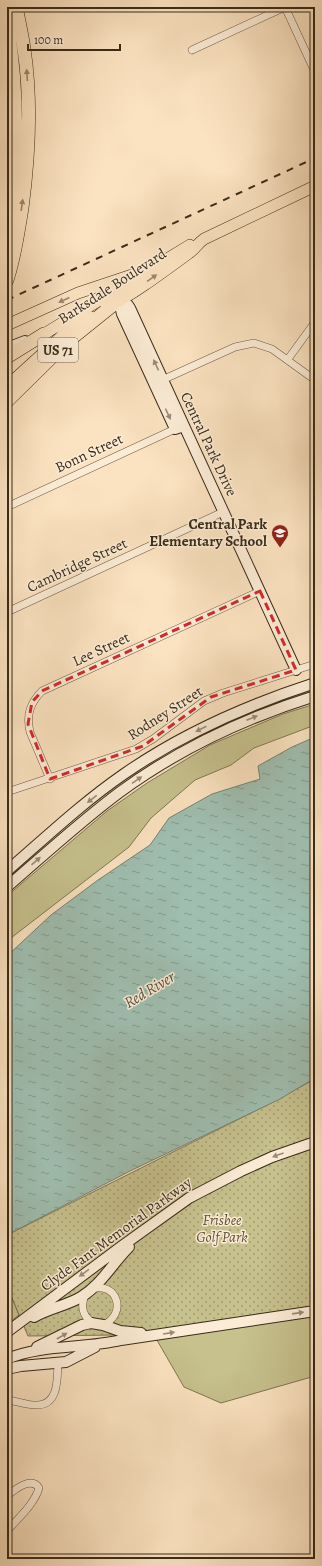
<svg xmlns="http://www.w3.org/2000/svg" width="322" height="1566" viewBox="0 0 322 1566" font-family="Alegreya,serif">
<style>
.grass{fill:#c6c18d;stroke:#807654}
.park{fill:url(#park-dots);stroke:#807654}
.water{fill:url(#water-ripples);stroke:#768374}
.lines{fill:none;stroke-linecap:round;stroke-linejoin:round}
.street-casing{stroke:#6a5944;stroke-width:8}
.secondary-casing{stroke:#392b1a;stroke-width:12}
.primary-casing{stroke:#392b1a;stroke-width:12}
.highway-casing{stroke:#392b1a;stroke-width:14}
.street{stroke:#fcecd6;stroke-width:7}
.secondary{stroke:#fcecd6;stroke-width:10}
.primary{stroke:#fbe2c0;stroke-width:11}
.highway{stroke:#fbe2c0;stroke-width:13}
.rail{stroke:#392b1a;stroke-width:2;stroke-dasharray:7 7;stroke-linecap:butt}
.oneway{fill:#9a866d}
.oneway2{fill:#9a8c78}
.marked{fill:none;stroke:#d62828;stroke-width:3;stroke-dasharray:8 5;stroke-linejoin:round}
.labels{text-anchor:middle;stroke-width:3;stroke-linejoin:round;paint-order:stroke}
.shield{fill:#fcecd6;stroke:#746552;stroke-width:1}
.shield-label{font-size:14px;font-weight:bold;fill:#392b1a}
.street-label{font-size:15px;fill:#392b1a;stroke:#fcecd6}
.poi-label{font-size:15px;font-weight:bold;fill:#392b1a;stroke:#fcecd6;text-anchor:end}
.park-label{font-size:15px;font-style:italic;fill:#5c5037;stroke:#fcecd6}
.water-label{font-size:16px;font-style:italic;fill:#525040;stroke:#fcecd6}
</style>
<defs>
<pattern id="park-dots" width="8" height="8" patternUnits="userSpaceOnUse"><rect width="8" height="8" fill="#c6c18d"/><path d="M2 2h.1M6 6h.1" fill="none" stroke="#a29d72" stroke-width="1.8" stroke-linecap="round"/></pattern>
<pattern id="water-ripples" width="26" height="14" patternUnits="userSpaceOnUse"><rect width="26" height="14" fill="#9fbeb0"/><path d="M2 4q2-2 4 0t4 0M15 11q2-2 4 0t4 0" fill="none" stroke="#839b8e"/></pattern>
</defs>
<rect width="100%" height="100%" fill="#fbe2c0"/>
<filter id="stains"><feTurbulence type="fractalNoise" baseFrequency=".005" numOctaves="4"/><feColorMatrix values="0 0 0 0 .2 0 0 0 0 .09 0 0 0 0 .02 0 0 0 .5 -.17"/></filter>
<radialGradient id="worn" r=".72"><stop offset=".6" stop-color="#630" stop-opacity="0"/><stop offset="1" stop-color="#630" stop-opacity=".3"/></radialGradient>
<path class="grass" d="M315,704V725L254,748L231,765L195,780L151,818L129,847L7,941V896L107,811L147,783L210,745L283,714Z
M7,1286L19,1315L7,1324Z
M315,1315V1376L221,1403L184,1387L154,1335Z"/>
<path class="park" d="M315,1079V1308L118,1335L28,1336L7,1286V1235L269,1104Z"/>
<path class="water" d="M315,737V1078L280,1099L130,1171L7,1235V956L51,915L98,880L150,845L169,818L212,794L260,779L258,766L292,747Z"/>
<g class="lines">
<g class="street-casing">
<path id="street" d="M192,50L285,7L315,72
M288,359L315,322
M160,381L235,347L254,343L272,349L315,380
M7,507L175,429
M7,612L223,512
M50,779L30,732C26,715 30,703 42,691L260,591
M7,792L136,749L153,739L204,701L223,693L315,664
M92,1289C117,1281 128,1314 103,1325
M86,1293C80,1305 82,1316 93,1323
M7,1400C17,1401 28,1406 38,1405C59,1404 57,1378 58,1364
M7,1496C15,1489 32,1476 39,1488C34,1505 18,1518 7,1531"/>
</g>
<g class="secondary-casing">
<path id="secondary" d="M118,297L122,314L175,429L184,426
M120,301L128,305L130,308L296,670
M7,348L25,341
M7,871C45,838 82,803 124,774C183,733 247,705 315,683
M7,887C44,855 81,821 120,792C180,748 245,718 315,696
M34,1317C49,1308 66,1306 81,1297C101,1285 112,1264 129,1247
M7,1332L122,1246L189,1198L241,1171L272,1157L315,1142
M37,1347L82,1325L91,1323L103,1325L120,1331L141,1333
M7,1359C42,1344 84,1349 121,1340L315,1311
M7,1369L21,1366L66,1362L95,1347"/>
</g>
<g class="primary-casing">
<path id="primary" d="M106,308C134,294 163,272 189,253C195,249 198,243 204,239L315,186
M7,325L78,293L132,275
M44,334L190,245
M7,386L64,334L91,317"/>
</g>
<g class="highway-casing">
<path id="highway" d="M7,23C18,91 19,159 7,227
M7,280C15,256 18,232 22,208C29,155 32,102 24,49C22,35 19,21 16,7
M7,357L44,334
M7,401L67,342L113,305"/>
</g>
<use href="#street" class="street"/>
<use href="#secondary" class="secondary"/>
<use href="#primary" class="primary"/>
<use href="#highway" class="highway"/>
<path class="rail" d="M7,300L315,158"/>
</g>
<defs><path id="oneway-solid" d="M-6-.8H1V-3.2L6.5 0L1 3.2V.8H-6Z"/></defs>
<g class="oneway">
<use href="#oneway-solid" transform="translate(27 75) rotate(-94)"/>
<use href="#oneway-solid" transform="translate(22 205) rotate(-82)"/>
<use href="#oneway-solid" transform="translate(152 278) rotate(-35)"/>
<use href="#oneway-solid" transform="translate(64 300) rotate(156)"/>
</g>
<g class="oneway2">
<use href="#oneway-solid" transform="translate(156 365) rotate(-115)"/>
<use href="#oneway-solid" transform="translate(168 414) rotate(65)"/>
<use href="#oneway-solid" transform="translate(252 718) rotate(-22)"/>
<use href="#oneway-solid" transform="translate(201 729) rotate(153)"/>
<use href="#oneway-solid" transform="translate(137 780) rotate(-34)"/>
<use href="#oneway-solid" transform="translate(92 799) rotate(142)"/>
<use href="#oneway-solid" transform="translate(36 861) rotate(-41)"/>
<use href="#oneway-solid" transform="translate(278 1155) rotate(160)"/>
<use href="#oneway-solid" transform="translate(84 1273) rotate(144)"/>
<use href="#oneway-solid" transform="translate(298 1313) rotate(-8)"/>
<use href="#oneway-solid" transform="translate(169 1333) rotate(-9)"/>
<use href="#oneway-solid" transform="translate(62 1336) rotate(-30)"/>
</g>
<path class="marked" d="M260,591L296,670L211,697L143,746L50,779L28,724L32,702L42,691Z"/>
<defs>
<g id="school-pin" transform="scale(0.9)"><path d="M0 17L-7.5 6A9.5 9.5 0 1 1 7.5 6Z" fill="#8f2418" stroke="#fcecd6"/><path d="M0-5L7-2L0 1L-7-2ZM-4 1L0 2.5L4 1V4Q0 6-4 4Z" fill="#fff"/></g>
</defs>
<g fill-rule="evenodd">
<use href="#school-pin" x="280" y="533"/>
</g>
<g class="labels">
<rect class="shield" x="38" y="338" width="40" height="24" rx="3"/>
<g class="shield-label">
<text x="58" y="355">US 71</text>
</g>
<g class="street-label">
<text transform="translate(112 286) rotate(-33)" y="5">Barksdale Boulevard</text>
<text transform="translate(209 444) rotate(65)" y="5">Central Park Drive</text>
<text transform="translate(89 453) rotate(-25)" y="5">Bonn Street</text>
<text transform="translate(77 565) rotate(-25)" y="5">Cambridge Street</text>
<text transform="translate(101 649) rotate(-25)" y="5">Lee Street</text>
<text transform="translate(165 713) rotate(-33)" y="5">Rodney Street</text>
<text transform="translate(116 1234) rotate(-36)" y="5">Clyde Fant Memorial Parkway</text>
</g>
<g class="poi-label">
<text x="267" y="529">Central Park<tspan x="267" dy="17">Elementary School</tspan></text>
</g>
<g class="park-label">
<text x="222" y="1225">Frisbee<tspan x="222" dy="17">Golf Park</tspan></text>
</g>
<g class="water-label">
<text transform="translate(149 989) rotate(-31)" y="6">Red River</text>
</g>
</g>
<rect width="322" height="1566" fill="none" stroke="#fbe2c0" stroke-width="24"/>
<rect x="8" y="8" width="306" height="1550" fill="none" stroke="#392b1a" stroke-width="2"/>
<rect x="12" y="12" width="298" height="1542" fill="none" stroke="#392b1a"/>
<path d="M28 44v6h92v-6" fill="none" stroke="#392b1a" stroke-width="2"/>
<text x="34" y="44" font-size="12" fill="#392b1a" stroke="#fcecd6" stroke-width="3" paint-order="stroke">100 m</text>
<rect width="100%" height="100%" filter="url(#stains)"/>
<rect width="100%" height="100%" fill="url(#worn)"/>
</svg>
